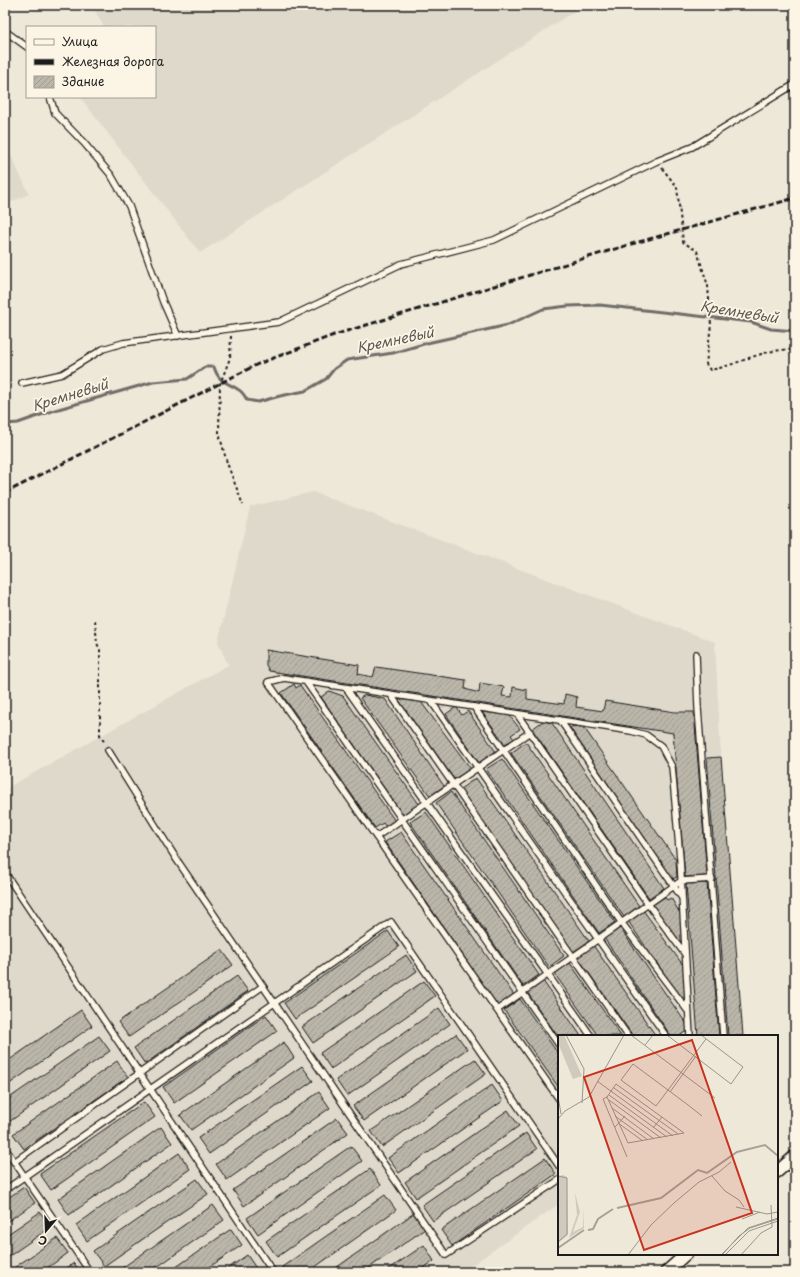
<svg xmlns="http://www.w3.org/2000/svg" width="800" height="1277" viewBox="0 0 800 1277" font-family="'Playpen Sans',sans-serif">
<style>
.built{fill:#ded9cb}
.lines{fill:none;stroke-linecap:round;stroke-linejoin:round}
.stream{stroke:#6f6c67;stroke-width:3}
.building{fill:url(#building-hatch);stroke:#1c1c1c}
.lane-casing{stroke:#1c1c1c;stroke-width:8}
.street-casing{stroke:#1c1c1c;stroke-width:14}
.path{stroke:#1c1c1c;stroke-width:2;stroke-dasharray:3 3;stroke-linecap:butt}
.lane{stroke:#fcf5e5;stroke-width:5.5}
.street{stroke:#fcf5e5;stroke-width:11}
.rail{stroke:#1c1c1c;stroke-width:3;stroke-dasharray:6 3;stroke-linecap:butt}
.labels{text-anchor:middle;stroke-width:3.5;stroke-linejoin:round;paint-order:stroke}
.water-label{font-size:14px;font-style:italic;fill:#5b5854;stroke:#fcf5e5}
.inset-river{fill:none;stroke:#a7a299;stroke-width:2}
.inset-road{fill:none;stroke:#9a968d;stroke-width:1}
.view{fill:#c8321e;fill-opacity:0.15;stroke:#c8321e;stroke-width:2}
.inset-edge{fill:none;stroke:#1c1c1c;stroke-width:2}
</style>
<defs>
<pattern id="building-hatch" width="6" height="6" patternUnits="userSpaceOnUse"><rect width="6" height="6" fill="#bab6aa"/><path d="M-1 1l2-2M0 6l6-6M5 7l2-2" fill="none" stroke="#9f9c92"/></pattern>
</defs>
<rect width="100%" height="100%" fill="#eee8d9"/>
<filter id="ink" filterUnits="userSpaceOnUse"><feTurbulence type="fractalNoise" baseFrequency=".025" numOctaves="2"/><feDisplacementMap in="SourceGraphic" scale="8" xChannelSelector="R" yChannelSelector="G"/><feConvolveMatrix kernelMatrix="1 2 1 2 8 2 1 2 1" color-interpolation-filters="sRGB"/></filter>
<g filter="url(#ink)">
<path class="built" d="M92,5H584L200,253L80,97H155V27H104Z
M5,143L29,194L9,203H5Z
M313,492L715,642L721,757L743,1036H559V1204L462,1272H5V789L228,665L218,642L250,507Z"/>
<g class="lines">
<path class="stream" d="M5,424L18,423L55,410L153,382L187,379L205,367H214C219,383 227,382 239,390C243,392 245,397 247,400L258,402L280,396L305,391L326,379L334,369L347,360L393,353L427,343L508,325L543,309L568,306L600,305L751,322L771,329L795,331"/>
</g>
<path class="building" d="M266,650L359,665L358,674L373,677L376,667L466,680L465,689L479,693L480,683L504,687L502,696L512,697L513,687L527,690V699L564,704L565,694L577,697L576,707L603,711L605,701L675,712H694L707,876L685,877L673,733L269,671L266,665Z
M294,684L296,688L300,685L395,821L386,827L383,823L375,828L281,693Z
M329,691L343,696L419,804L403,815L321,697Z
M365,695L385,699L444,786L430,796L360,698Z
M398,699L421,702L471,769L454,779Z
M456,707L462,715L468,711L496,752L479,763L446,714Z
M482,712L509,715L520,729L511,735L514,739L505,744Z
M543,721L552,723L664,888L649,898L532,729Z
M573,726L585,729L676,860L677,877L670,880L666,869L570,728Z
M526,742L639,906L624,917L511,753Z
M721,757L743,1036H728L707,758Z
M502,759L615,922L599,933L486,769Z
M476,778L589,941L573,952L460,789Z
M451,792L564,956L549,967L436,803Z
M426,812L539,975L523,986L410,822Z
M401,832L514,995L498,1006L385,842Z
M707,883L719,1036H698L686,884Z
M665,897L667,900L671,898L681,915L683,941L678,943L652,905Z
M643,910L683,965L688,998L683,1001L628,921Z
M620,928L690,1029L679,1036H671L604,938Z
M388,931L399,947L295,1019L284,1003Z
M593,945L656,1036H633L577,956Z
M222,950L233,965L129,1037L118,1022Z
M406,955L417,971L313,1043L302,1027Z
M570,963L621,1036H598L554,973Z
M237,976L248,991L145,1064L134,1048Z
M424,981L435,996L331,1069L320,1053Z
M543,981L581,1036H559V1038L527,992Z
M520,999L559,1055V1088L504,1010Z
M439,1008L450,1024L347,1096L336,1080Z
M81,1010L92,1026L5,1087V1063Z
M266,1015L277,1031L174,1103L163,1087Z
M456,1034L467,1049L364,1121L353,1106Z
M99,1036L110,1051L6,1124L5,1101Z
M284,1042L294,1058L191,1130L180,1115Z
M475,1059L486,1074L382,1147L371,1131Z
M117,1061L128,1077L24,1149L13,1134Z
M302,1066L313,1081L209,1154L198,1138Z
M492,1085L503,1101L399,1173L388,1158Z
M319,1092L330,1108L227,1180L216,1164Z
M144,1102L155,1117L51,1190L40,1174Z
M508,1110L519,1126L416,1198L405,1182Z
M337,1118L348,1133L244,1206L233,1190Z
M161,1127L172,1143L69,1215L58,1199Z
M526,1133L537,1149L433,1221L422,1205Z
M351,1146L362,1161L258,1234L247,1218Z
M179,1153L190,1169L87,1241L76,1225Z
M545,1158L556,1174L452,1246L441,1230Z
M370,1169L381,1185L277,1257L266,1241Z
M197,1179L208,1194L104,1266L93,1251Z
M24,1187L35,1203L5,1223V1200Z
M385,1195L396,1210L308,1272H285L282,1267Z
M213,1205L224,1220L150,1272H116Z
M40,1212L51,1227L5,1259V1236Z
M414,1213L425,1229L363,1272H330Z
M231,1229L242,1245L202,1272H169Z
M57,1238L68,1253L42,1272H8Z
M424,1245L434,1261L418,1272H385Z
M247,1255L258,1271L223,1272Z
M74,1263L80,1272H61Z"/>
<g class="lines">
<g class="lane-casing">
<path id="lane" d="M5,31L27,47
M50,97L55,113L84,143L111,175L129,206L163,302L178,336
M22,383L62,374L103,349L123,343L279,322L401,264L494,240L657,161L692,147L795,84
M696,654L698,708L723,1036
M306,682L559,1045
M346,688L591,1036
M391,695L628,1036
M431,701L666,1036
M474,707L621,922L688,1011
M517,714L648,904L685,954
M560,720L682,898
M108,750L177,860L446,1255L559,1180
M376,837L530,732
M5,873L273,1272
M497,1010L681,881L712,879
M559,1099L268,682L284,678L631,731L646,735L661,746L672,767L680,859L690,1036
M5,1148L90,1272
M14,1162L263,986
M5,1190L391,922L559,1166"/>
</g>
<g class="street-casing">
<path id="street" d="M777,1172L795,1156
M666,1272L686,1254"/>
</g>
<path class="path" d="M662,168L677,187L683,242L697,251L708,286L711,325L706,364L710,370C740,365 764,347 795,350
M231,336L230,358L220,384L219,433L227,463L243,505
M95,620L97,643L100,650V735L105,743"/>
<use href="#lane" class="lane"/>
<use href="#street" class="street"/>
<path class="rail" d="M5,493L258,364L334,335L628,245L795,198"/>
</g>
</g>
<g class="labels">
<g class="water-label">
<text transform="translate(739 312) rotate(9)" y="5">Кремневый</text>
<text transform="translate(395 340) rotate(-12)" y="5">Кремневый</text>
<text transform="translate(70 395) rotate(-17)" y="5">Кремневый</text>
</g>
</g>
<g transform="translate(558 1035)">
<rect width="220" height="220" fill="#eee8d9"/>
<path d="M0,0H6L24,41L15,44L0,8ZM17,158L22,177L15,197L25,192V173L26,193L11,203L19,180Z" fill="#cfcabd"/>
<path d="M5,140L9,142L10,200L0,208V141Z" fill="#cfcabd"/>
<path class="inset-river" d="M59,173L103,163L140,135L149,138L179,117L207,110L220,121M30,195L35,194L40,184L55,174M0,213L26,195"/>
<path class="inset-road" d="M8,0L26,34L24,68M73,0L157,63M109,0L173,49L185,32L143,0M87,10L95,0M39,46L115,101M56,53L120,99M112,57L138,21M51,60L109,102M0,61L3,79M49,62L70,108L126,98L58,49L49,62L45,64L69,122M51,65L103,103M54,73L96,104M57,81L90,105M144,81L130,70L110,55L75,29L63,45L98,71L110,55L136,20L148,4M0,84L7,76L31,62L66,0M60,88L85,106M57,92L67,81M95,93L104,82M0,141L9,143V199L0,207M154,141L167,156L181,165L186,172M178,172L209,179L220,177M184,184L202,177M70,220L93,190L116,168L141,147L161,137L173,127M163,220L190,193L220,183M164,220L181,201L192,193L220,184M167,220L191,196L220,186M183,220L203,198L214,192L213,170"/>
<path class="view" d="M134,5L194,178L86,215L26,42Z"/>
<rect width="220" height="220" class="inset-edge"/>
</g>
<rect width="800" height="1277" fill="none" stroke="#fcf5e5" stroke-width="20"/>
<rect x="10" y="10" width="780" height="1257" fill="none" stroke="#1c1c1c" stroke-width="1.5" filter="url(#ink)"/>
<rect x="26" y="26" width="130" height="72" fill="#fcf5e5" stroke="#a29e95"/>
<rect x="34" y="39" width="20" height="6" fill="#fcf5e5" stroke="#a29e95"/>
<text x="62" y="46" font-size="12" fill="#1c1c1c">Улица</text>
<rect x="34" y="59" width="20" height="6" fill="#1c1c1c" stroke="#a29e95"/>
<text x="62" y="66" font-size="12" fill="#1c1c1c">Железная дорога</text>
<rect x="34" y="76" width="20" height="12" fill="url(#building-hatch)" stroke="#a29e95"/>
<text x="62" y="86" font-size="12" fill="#1c1c1c">Здание</text>
<g transform="translate(46 1231) rotate(199)" stroke="#fcf5e5" stroke-width="3" paint-order="stroke">
<path d="M0-3L7 15L0 10L-7 15Z" fill="#1c1c1c"/>
<text y="-6" font-size="11" font-weight="bold" text-anchor="middle" fill="#1c1c1c">С</text>
</g>
</svg>
